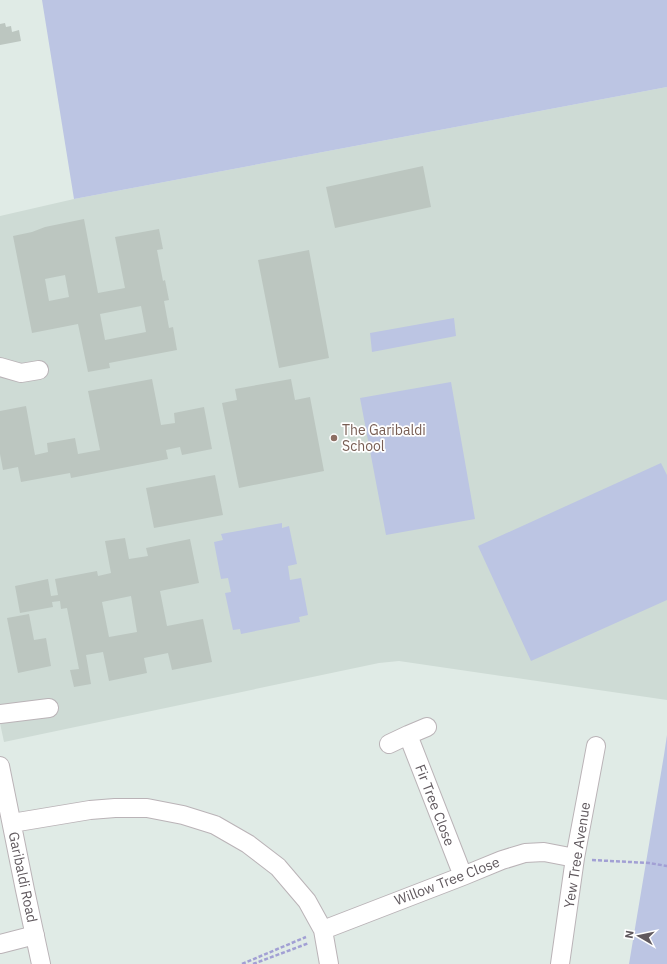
<svg xmlns="http://www.w3.org/2000/svg" width="667" height="964" viewBox="0 0 667 964" font-family="'IBM Plex Sans',sans-serif">
<style>
.education{fill:#cedbd5}
.green{fill:#bcc5e3}
.building{fill:#bcc6c0;fill-rule:evenodd}
.lines{fill:none;stroke-linecap:round;stroke-linejoin:round}
.minor-casing{stroke:#bab3b7;stroke-width:20}
.path{stroke:#a2a0d4;stroke-width:2.5;stroke-dasharray:4 2;stroke-linecap:butt}
.minor{stroke:#fff;stroke-width:18}
.education-dot{fill:#8d6e63;stroke:#fff;stroke-width:1.5}
.labels{text-anchor:middle;stroke-width:3.5;stroke-linejoin:round;paint-order:stroke}
.education-label{font-size:14px;fill:#785e54;stroke:#fff;text-anchor:start}
.street-label{font-size:14px;fill:#60595e;stroke:#fff}
</style>
<rect width="100%" height="100%" fill="#e0ebe6"/>
<path class="education" d="M667,87V700L399,661L379,663L4,742L0,723V216L74,199Z"/>
<path class="green" d="M42,0H667V87L74,199Z
M454,318L456,336L372,352L370,333Z
M451,382L475,519L386,535L360,398Z
M661,463L667,475V600L531,661L478,546Z
M282,523V528L289,526L297,564L288,566L290,580L301,578L308,615L299,617L300,622L241,634L240,629L233,630L225,593L231,592L228,578L221,579L214,542L223,540L221,534Z
M667,735V964H629L664,755Z"/>
<path class="building" d="M5,23L6,27L11,26L12,32L19,30L21,41L0,45V24Z
M423,166L431,207L335,228L326,187Z
M84,219L98,293L125,288L115,237L159,229L163,249L157,250L163,281L165,280L169,300L164,301L169,328L173,327L177,350L109,363L110,368L88,372L78,324L32,333L13,236L32,232L45,227ZM65,275L69,297L49,301L45,279ZM141,306L146,332L105,340L100,314Z
M309,250L329,358L279,368L258,260Z
M152,379L161,425L175,423L174,413L204,407L212,449L182,455L180,447L166,450L168,459L71,478L70,473L21,482L18,467L3,470L0,454V411L26,406L35,455L48,452L47,443L75,438L78,454L100,450L88,391Z
M291,379L295,400L310,397L324,471L239,488L222,403L237,400L235,389Z
M215,475L223,515L154,528L146,488Z
M125,538L129,559L148,556L146,548L190,539L199,583L160,591L167,626L203,619L212,662L172,670L168,653L144,658L147,673L109,681L103,652L86,655L91,684L74,687L70,670L79,669L67,608L61,609L60,601L52,602L53,607L20,613L15,586L48,579L51,596L58,595L55,579L97,571L98,576L111,573L105,541ZM131,596L137,632L109,637L102,602Z
M29,614L34,640L46,638L51,666L18,673L7,618Z"/>
<g class="lines">
<g class="minor-casing">
<path id="minor" d="M0,367L21,373L39,370
M0,714L49,708
M408,735L463,876
M389,744L408,735L427,727
M0,766L25,890L41,964
M12,823L90,810L115,808H147L183,815L215,825L248,844L278,867L307,901L323,930L329,964
M323,930L463,876L502,860L525,853L544,852L575,858
M0,944L35,935
M560,964L575,858L596,746"/>
</g>
<path class="path" d="M592,860L649,863L667,866
M242,964L306,937
M253,964L309,943"/>
<use href="#minor" class="minor"/>
</g>
<circle class="education-dot" cx="334" cy="438" r="4"/>
<g class="labels">
<g class="education-label">
<text x="342" y="435">The Garibaldi<tspan x="342" dy="16">School</tspan></text>
</g>
<g class="street-label">
<text transform="translate(435 805) rotate(69)" y="5">Fir Tree Close</text>
<text transform="translate(577 855) rotate(-81)" y="5">Yew Tree Avenue</text>
<text transform="translate(23 877) rotate(78)" y="5">Garibaldi Road</text>
<text transform="translate(447 881) rotate(-21)" y="5">Willow Tree Close</text>
</g>
</g>
<g transform="translate(639 936) rotate(279)" stroke="#ffffff" stroke-width="3" paint-order="stroke">
<path d="M0-3L7 15L0 10L-7 15Z" fill="#60595e"/>
<text y="-6" font-size="11" font-weight="bold" text-anchor="middle" fill="#60595e">N</text>
</g>
</svg>
